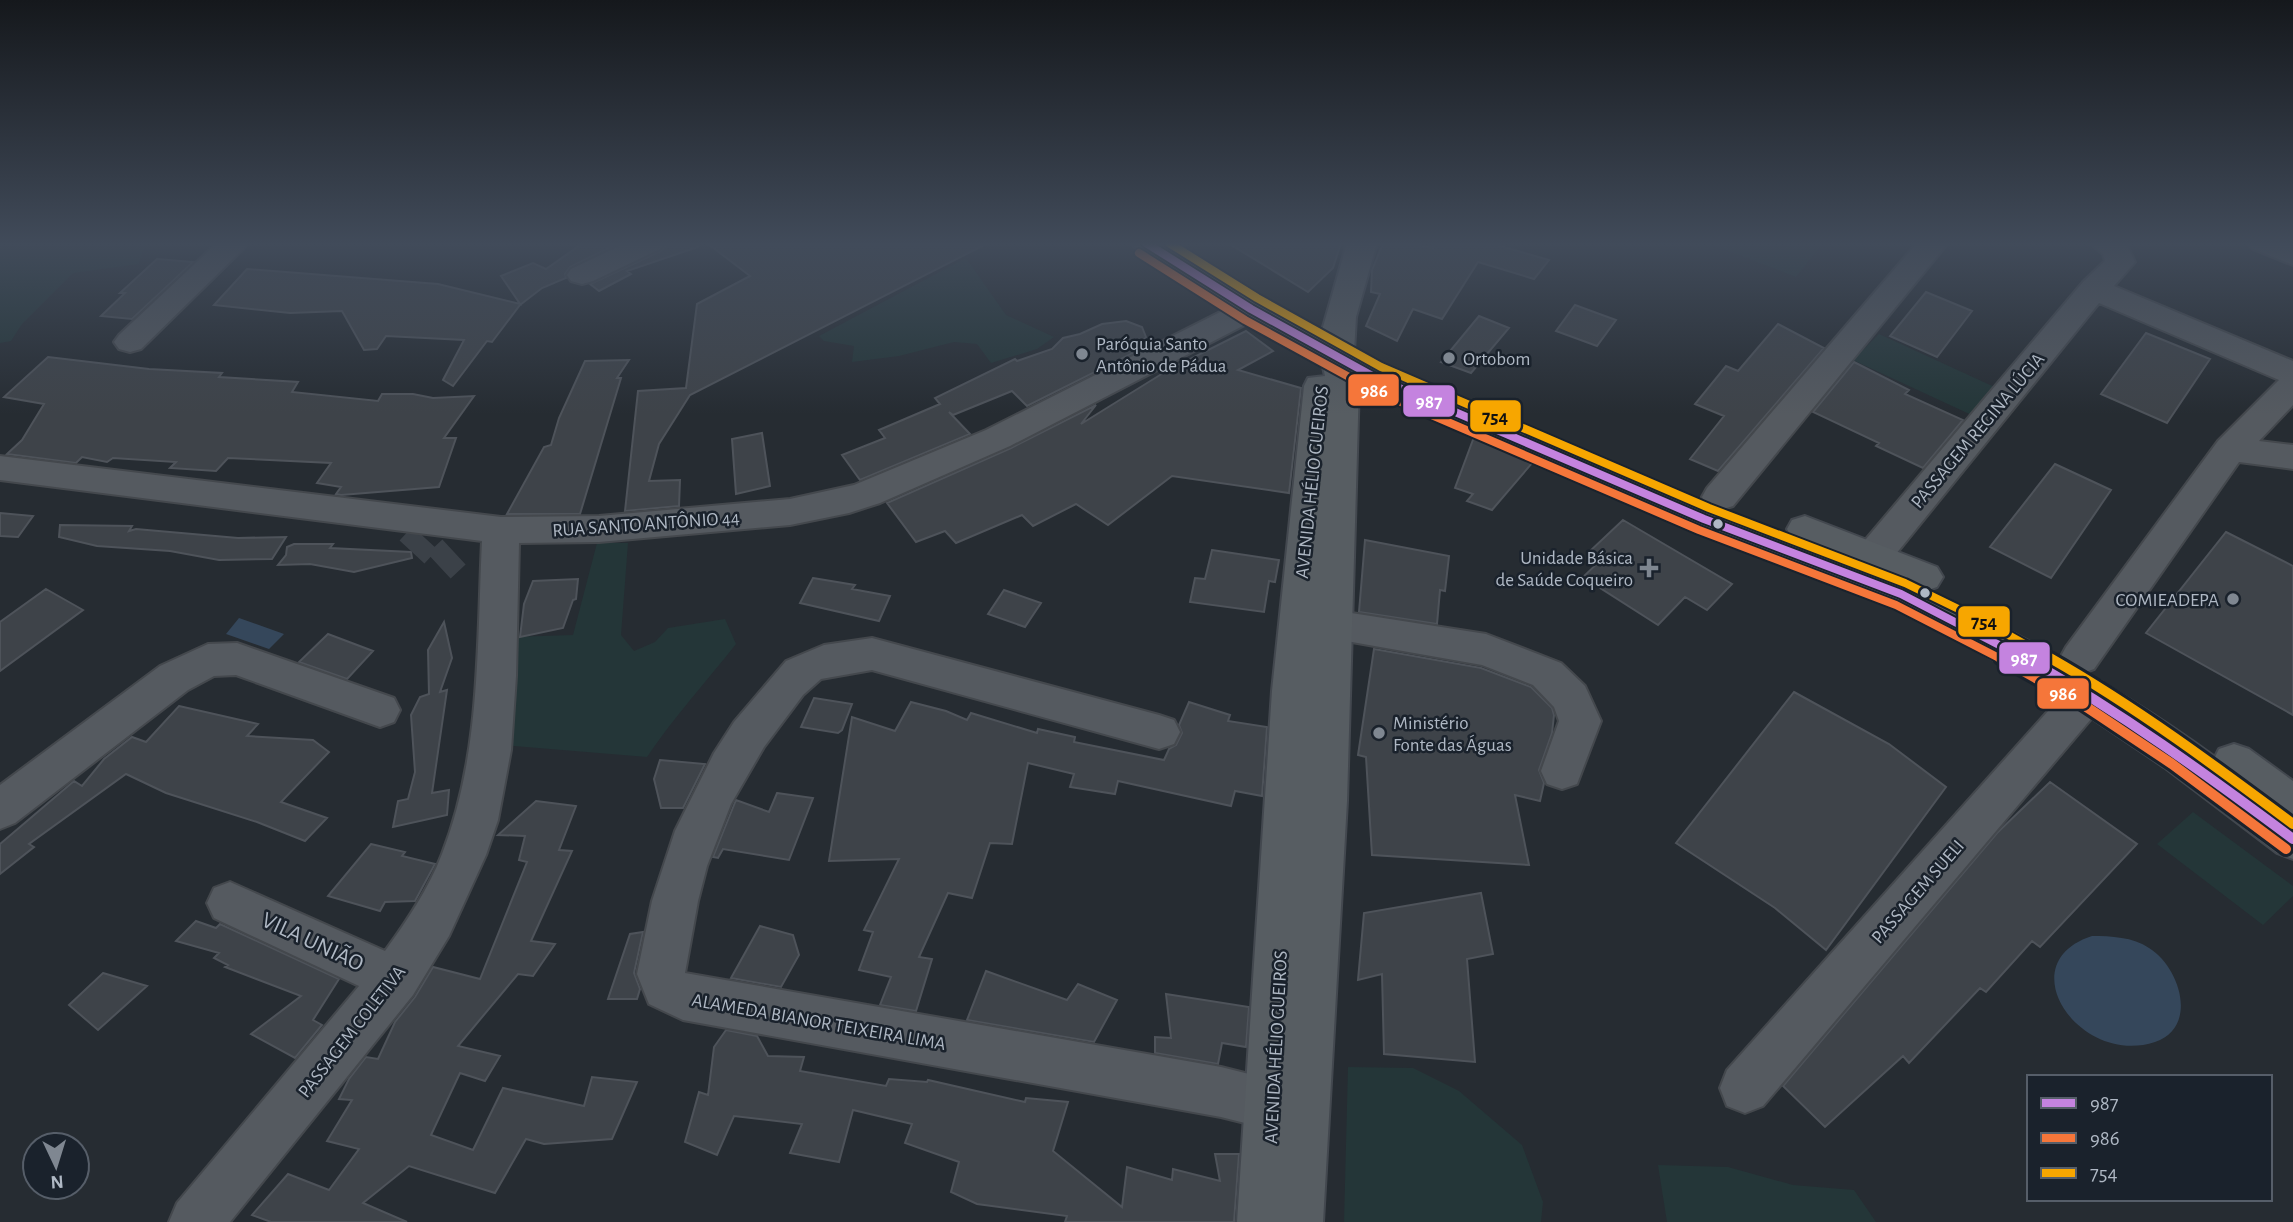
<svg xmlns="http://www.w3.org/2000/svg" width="2293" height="1222" viewBox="0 0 2293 1222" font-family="'Alegreya Sans',sans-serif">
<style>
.green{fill:#243638}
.water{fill:#35475b}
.building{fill:#3e4349;stroke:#4e535a;stroke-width:2}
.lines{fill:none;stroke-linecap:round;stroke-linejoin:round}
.minor-tunnel{stroke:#3b4148;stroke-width:34;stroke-dasharray:34 18;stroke-linecap:butt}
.minor-casing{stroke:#44484d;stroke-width:4}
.major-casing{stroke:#43484f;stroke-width:4}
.minor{fill:#555a60;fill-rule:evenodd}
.major{fill:#575d62;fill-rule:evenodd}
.bus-1-far1-casing{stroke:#1a222c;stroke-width:12}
.bus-1-casing{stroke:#1a222c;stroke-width:16}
.bus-2-far1-casing{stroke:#1a222c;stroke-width:12}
.bus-2-casing{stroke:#1a222c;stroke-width:16}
.bus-3-far1-casing{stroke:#1a222c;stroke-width:12}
.bus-3-casing{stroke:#1a222c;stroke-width:16}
.bus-1-far1{stroke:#c483df;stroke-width:8}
.bus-1{stroke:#c483df;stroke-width:10}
.bus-2-far1{stroke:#f5763a;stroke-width:8}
.bus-2{stroke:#f5763a;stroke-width:10}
.bus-3-far1{stroke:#f7a600;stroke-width:8}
.bus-3{stroke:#f7a600;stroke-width:10}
.poi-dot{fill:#7f8791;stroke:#1a222c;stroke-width:2.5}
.bus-dot{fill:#afb8c4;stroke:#1a222c;stroke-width:2.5}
.labels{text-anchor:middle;stroke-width:5;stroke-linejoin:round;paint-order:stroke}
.poi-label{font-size:19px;fill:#afb8c4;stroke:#1a222c;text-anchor:start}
.street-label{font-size:19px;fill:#afb8c4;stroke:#1a222c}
.near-street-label{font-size:23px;fill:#afb8c4;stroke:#1a222c}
.line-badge{stroke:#1a222c;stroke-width:2.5}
.badge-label{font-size:19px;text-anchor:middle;font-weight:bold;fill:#fff}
.pale-badge-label{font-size:19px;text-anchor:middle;font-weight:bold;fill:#111}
</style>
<rect width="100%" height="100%" fill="#262c32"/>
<path class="green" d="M0,243H145L139,264L73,273L22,324L11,341L0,343Z
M1708,243H1823L1796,277Z
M966,258L1006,315L1054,337L1037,349L991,363L977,344L954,342L899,356L852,362L854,346L824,341L819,336Z
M1879,334L2001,390L1978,418L1853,360Z
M597,543H628L621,635L634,651L655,642L668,628L725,619L736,644C706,682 674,717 647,757L501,745L512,637L573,635Z
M2193,812L2293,886V896L2263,925L2157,844Z
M1348,1067L1413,1068L1459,1091L1522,1145L1543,1202L1541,1222H1344Z
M1658,1165L1728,1167L1793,1185L1854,1190L1876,1222H1667Z"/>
<path class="water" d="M239,618L284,634L269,649L226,634Z
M2092,936C2111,936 2133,937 2149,948C2180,967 2199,1027 2155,1042C2080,1067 2008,963 2092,936Z"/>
<path class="building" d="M583,243H619L570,267L565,274L566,278L542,288L520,305L492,342L487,341L453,386L443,380L464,340L386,336L377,349L364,350L342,311L290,313L214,305L247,269L438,284L520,304L501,276L533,263L546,269Z
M668,243H698V247L627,271L631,274L599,291L590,284L661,251Z
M707,243H988L690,395L659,444L649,481L680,480L679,506L625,511L638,391L686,388L697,304L750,276Z
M1228,243H1341L1333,268L1308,292Z
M1383,243H1407L1433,248V243H1490L1549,260L1534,279L1478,262L1442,319L1413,309L1397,341L1366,326L1380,294L1371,292L1372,270Z
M157,259L193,262L132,319L101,316L125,293H120Z
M1926,292L1972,311L1937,357L1890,336Z
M1575,305L1616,320L1597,346L1556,331Z
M1479,316L1509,328L1471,373L1441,362Z
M1126,321L1142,327L1146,337L1135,352L1027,406L1012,391L953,415L949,412L970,434L860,480L842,455L885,438L879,430L940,404L935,398L1015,359L1017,361L1052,349L1063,338L1080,334L1102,324Z
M1778,324L1824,348L1718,471L1690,459L1724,416L1695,404L1726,366L1738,371Z
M1246,331L1273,351L1238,370L1301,388L1289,493L1172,476L1108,525L1076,504L1033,526L1022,515L956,543L945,531L916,542L887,503L1011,448L1096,405L1081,424L1168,370Z
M2146,333L2210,359L2167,423L2101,394Z
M48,357L149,369L222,373L219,377L298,382L292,392L378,401L382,394H413L433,398L474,396L444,438H456L439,487L341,495L336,494L341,487L317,483L331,463L228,458L216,471L170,468L176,462L113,458L107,462L82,457L76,463L7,454L22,440L44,404L4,397Z
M629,360L617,378H621L580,514H507L544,447L551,445L559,418L585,361Z
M1854,362L1909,390L1905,394L1963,420L1923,468L1876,446L1879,443L1813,412Z
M762,433L770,486L736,494L732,439Z
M1474,437L1533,462L1492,510L1467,501L1473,494L1455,488Z
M2055,464L2111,490L2051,578L1990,547Z
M0,513L33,516L18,537L0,536Z
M1623,520L1732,584L1707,610L1685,597L1658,625L1583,577L1602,559L1590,551Z
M60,525L132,526L129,531L136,529L238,538L286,537L272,559L219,560L170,551L97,546L59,537Z
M2226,532L2293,566V715L2146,633Z
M1365,540L1449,556L1445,591L1440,590L1437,624L1359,612Z
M294,544H333L330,548L411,552L412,558L354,572L310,564L278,565L286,555L287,547Z
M1212,550L1279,560L1275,582L1269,581L1264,612L1190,602L1195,578L1205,579Z
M813,578L855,585L852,589L890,596L879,621L800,603Z
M578,579L576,599L573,600L563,628L520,637L524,604L533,581Z
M46,589L83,610L0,671V622Z
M1004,590L1041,603L1025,627L988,614Z
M444,622L452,658L440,692L447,690L432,793L449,790L447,815L393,827L398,801L408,799L415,772L411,715L420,697L429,694L428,650Z
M328,634L373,651L347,679L299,662Z
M1374,649L1481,668L1531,687L1552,708L1554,715L1552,733L1539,770L1544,783L1540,801L1515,795L1529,865L1372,855L1366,757L1358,755Z
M1794,692L1889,744L1946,787L1826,950L1775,908L1676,843Z
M814,698L852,704L842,730L838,733L801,727Z
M911,702L946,711L967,720L971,713L1037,733L1038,729L1075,737L1074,742L1164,760L1169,749L1176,745L1182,733L1179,725L1189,702L1230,715L1228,721L1267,727L1262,796L1235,791L1231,806L1118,781L1115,794L1070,787L1074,774L1028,763L1012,844L990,843L972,898L948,893L919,957L932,959L916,1011L880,1005L891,977L859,970L873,932L864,930L899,859L829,861L852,717L895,731Z
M179,706L258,724L247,736L313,740L329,752L281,802L327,818L305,841L257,822L166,793L126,774L29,844L34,847L0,874V844L74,781L82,786L104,759L132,737L146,742Z
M660,760L705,764L683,808H661L654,779Z
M2050,782L2137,844L2040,947L2032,941L1986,992L1980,988L1909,1063L1903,1056L1825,1127L1783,1086L1997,833Z
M777,793L813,798L789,860L723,849L718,858L713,857L736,800L769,812Z
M536,801L576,806L559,850L572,851L531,941L555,944L533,976L518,974L458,1046L500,1056L485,1081L460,1073L431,1135L473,1150L503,1088L584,1106L592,1077L637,1082L612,1139L544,1144L526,1139L495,1193L409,1166L363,1203L407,1222H271L252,1215L288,1174L329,1190L359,1149L327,1141L352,1100L339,1099L349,1079L366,1057L378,1059L395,1022L415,997L433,967L480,979L527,862L519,860L525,836L498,835Z
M371,844L405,852L402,856L435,864L415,901L385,902L380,911L328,896Z
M1481,893L1493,954L1467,959L1475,1062L1384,1054L1382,974L1358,980L1364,913Z
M196,921L216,928L220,924L339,979L313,1020L322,1025L295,1058L251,1034L301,996L225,967L228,965L214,958L219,953L176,941Z
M760,926L793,935L799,955L781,987L731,978Z
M643,932L634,973L640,989L637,999H608L630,934Z
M986,971L1067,1000L1078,984L1117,1000L1094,1042L967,1020Z
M103,973L147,986L98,1030L69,1005Z
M1166,994L1249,1007L1246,1047L1222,1043L1218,1064L1155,1053V1037L1171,1038Z
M726,1030L757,1036L768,1056L804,1057L800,1071L886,1086L889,1079L927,1082L928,1080L1025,1102L1026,1098L1068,1102L1053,1151L1122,1207L1127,1167L1172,1180L1173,1169L1220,1181L1215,1154H1239L1234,1222H1065L1067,1216L977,1204L951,1192L959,1162L905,1143L912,1124L853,1110L839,1162L790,1153L802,1124L734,1116L717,1155L685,1142L699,1092L708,1095L714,1047Z"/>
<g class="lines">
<path class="minor-tunnel" d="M412,552L425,538
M439,566L454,552"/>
<g class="minor-casing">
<path id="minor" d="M217,243H244L246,246L141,349L130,352L119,349L114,342L119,335Z
M626,243H665L660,249L593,281L582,284L571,281L567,275L571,269Z
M1917,243H1948L1733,506L1720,510L1707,506L1702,497L1707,488Z
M2090,243H2126L2135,262L2114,286L2293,361V405L2259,441L2293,445V469L2239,462L2094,669L2080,674L2066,669L2060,658L2066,647L2218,441L2279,380L2099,303L1887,565L1874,569L1861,565L1855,555L1861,545L2083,282L2105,261L2103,254Z
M2248,243L2293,245V265L2253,249Z
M1251,299L1262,302L1267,309L1262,316L1010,446L880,503L849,513L790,525L599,542L519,543L516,676L511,750L498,820L486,855L449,936L413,995L230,1222H169L177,1203L359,986L214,918L207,903L214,888L230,882L385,951C407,921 429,888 442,854C481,754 477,646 482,541L0,480V456L501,517L599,516L790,499L854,485L986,430L1240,302Z
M1332,610L1486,634L1561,663L1585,686L1601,721L1577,784L1562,789L1547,784L1541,771L1559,721L1554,707L1533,685L1482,665L1318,636L1313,625L1318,614Z
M872,638L1159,715L1174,720L1180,732L1174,744L1159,749L872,670L821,679L803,695L764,747L731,804L707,866L698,901L685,973L1221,1067L1273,1080L1291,1087L1298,1105L1291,1123L1273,1130L1221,1117L683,1020L649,1004L637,974L652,901L675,831L714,753L734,722L786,661L824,645Z
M237,643L394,698L400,710L394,722L380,727L236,675L214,676L188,690L15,823L0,829V785L160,666L208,644Z
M2088,677L2102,682L2108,694L2102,706L1763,1106L1745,1113L1727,1106L1720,1088L1727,1070L2074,682Z"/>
</g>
<g class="major-casing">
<path id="major" d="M1131,243H1167L1262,302L1321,334L1347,243H1377L1356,317L1354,352L1388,370L1556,443L1792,538L1787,529L1792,520L1805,516L1937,567L1943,577L1937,587L1928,590C2028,638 2126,692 2215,757L2219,749L2234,744L2249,749L2293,781V859L2277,853L2164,767L2074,706L1966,644L1888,604L1691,528L1359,383L1347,801L1323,1222H1237L1272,691L1304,386L1308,378L1325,376L1322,362L1240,316L1136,249Z"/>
</g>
<use href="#minor" class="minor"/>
<use href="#major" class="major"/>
<g class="bus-1-far1-casing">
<path id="bus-1-far1" d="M1146,243L1251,309L1376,378L1704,519L1901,594L2028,660"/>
</g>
<g class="bus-1-casing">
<path id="bus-1" d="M2025,658C2120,712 2206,774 2293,839"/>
</g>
<g class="bus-2-far1-casing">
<path id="bus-2-far1" d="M1139,253L1245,320L1371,389L1699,530L1896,605L2003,660"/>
</g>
<g class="bus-2-casing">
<path id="bus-2" d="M2000,658L2082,704L2172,764L2286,849"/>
</g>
<g class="bus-3-far1-casing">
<path id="bus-3-far1" d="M1169,243L1257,298L1381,367L1709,508L1905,583L1985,622L2053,660"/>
</g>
<g class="bus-3-casing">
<path id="bus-3" d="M2050,658C2136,707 2214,765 2293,824"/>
</g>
<use href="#bus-1-far1" class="bus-1-far1"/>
<use href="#bus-1" class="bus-1"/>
<use href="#bus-2-far1" class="bus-2-far1"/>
<use href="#bus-2" class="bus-2"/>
<use href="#bus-3-far1" class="bus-3-far1"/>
<use href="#bus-3" class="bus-3"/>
</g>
<linearGradient id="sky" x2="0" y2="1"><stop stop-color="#15181c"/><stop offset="0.59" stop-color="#414b5a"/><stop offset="1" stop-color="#414b5a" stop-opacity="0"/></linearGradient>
<rect width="2293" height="414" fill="url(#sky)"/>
<g class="poi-dot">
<circle cx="1082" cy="354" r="7"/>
<circle cx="1449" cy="358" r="7"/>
<path d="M1645.5 557.5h7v7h7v7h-7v7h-7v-7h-7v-7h7z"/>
<circle cx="2233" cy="599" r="7"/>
<circle cx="1379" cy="733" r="7"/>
</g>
<g class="bus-dot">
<circle cx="1718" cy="524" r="6"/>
<circle cx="1925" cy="593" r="6"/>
</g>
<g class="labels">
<g class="poi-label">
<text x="1096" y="350">Paróquia Santo<tspan x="1096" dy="22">Antônio de Pádua</tspan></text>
<text x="1463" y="365">Ortobom</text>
<text x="1633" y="564" text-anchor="end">Unidade Básica<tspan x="1633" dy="22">de Saúde Coqueiro</tspan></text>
<text x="2219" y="606" text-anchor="end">COMIEADEPA</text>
<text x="1393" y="729">Ministério<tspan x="1393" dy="22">Fonte das Águas</tspan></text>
</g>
<g class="street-label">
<text transform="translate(1977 430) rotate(-50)" y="7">PASSAGEM REGINA LÚCIA</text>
<text transform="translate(1311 482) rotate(-84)" y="7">AVENIDA HÉLIO GUEIROS</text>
<text transform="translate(646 523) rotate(-4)" y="7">RUA SANTO ANTÔNIO 44</text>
<text transform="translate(1917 891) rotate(-49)" y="7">PASSAGEM SUELI</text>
<text transform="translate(819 1021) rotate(10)" y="7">ALAMEDA BIANOR TEIXEIRA LIMA</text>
<text transform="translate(351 1031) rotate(-52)" y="7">PASSAGEM COLETIVA</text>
<text transform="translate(1275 1047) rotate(-87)" y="7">AVENIDA HÉLIO GUEIROS</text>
</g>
<g class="near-street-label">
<text transform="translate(313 941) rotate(25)" y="8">VILA UNIÃO</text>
</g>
</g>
<g class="line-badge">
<rect x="1347" y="373" width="53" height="34" rx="7" fill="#f5763a"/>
<rect x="1402" y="384" width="54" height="34" rx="7" fill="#c483df"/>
<rect x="1469" y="399" width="53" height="34" rx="7" fill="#f7a600"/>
<rect x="1957" y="605" width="54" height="33" rx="7" fill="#f7a600"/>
<rect x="1998" y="641" width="53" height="34" rx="7" fill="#c483df"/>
<rect x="2036" y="677" width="54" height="33" rx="7" fill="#f5763a"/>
</g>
<g class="badge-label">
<text x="1374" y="397">986</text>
<text x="1429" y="408">987</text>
<text x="2024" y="665">987</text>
<text x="2063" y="700">986</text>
</g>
<g class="pale-badge-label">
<text x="1495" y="423">754</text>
<text x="1984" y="628">754</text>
</g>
<rect x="2027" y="1075" width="245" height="126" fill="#1a222c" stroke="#565e69" stroke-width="2"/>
<rect x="2041" y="1098" width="35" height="10" fill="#c483df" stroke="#565e69" stroke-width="2"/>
<text x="2090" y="1110" font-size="21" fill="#afb8c4">987</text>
<rect x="2041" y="1133" width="35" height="10" fill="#f5763a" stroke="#565e69" stroke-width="2"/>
<text x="2090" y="1145" font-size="21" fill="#afb8c4">986</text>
<rect x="2041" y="1168" width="35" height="10" fill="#f7a600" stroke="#565e69" stroke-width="2"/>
<text x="2090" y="1180" font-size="21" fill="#afb8c4">754</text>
<g transform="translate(56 1166) rotate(176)"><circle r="33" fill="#1a222c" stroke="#565e69" stroke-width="2"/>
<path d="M0-5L12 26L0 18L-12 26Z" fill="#7f8791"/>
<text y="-10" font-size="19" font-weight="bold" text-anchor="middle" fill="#afb8c4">N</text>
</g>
</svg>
